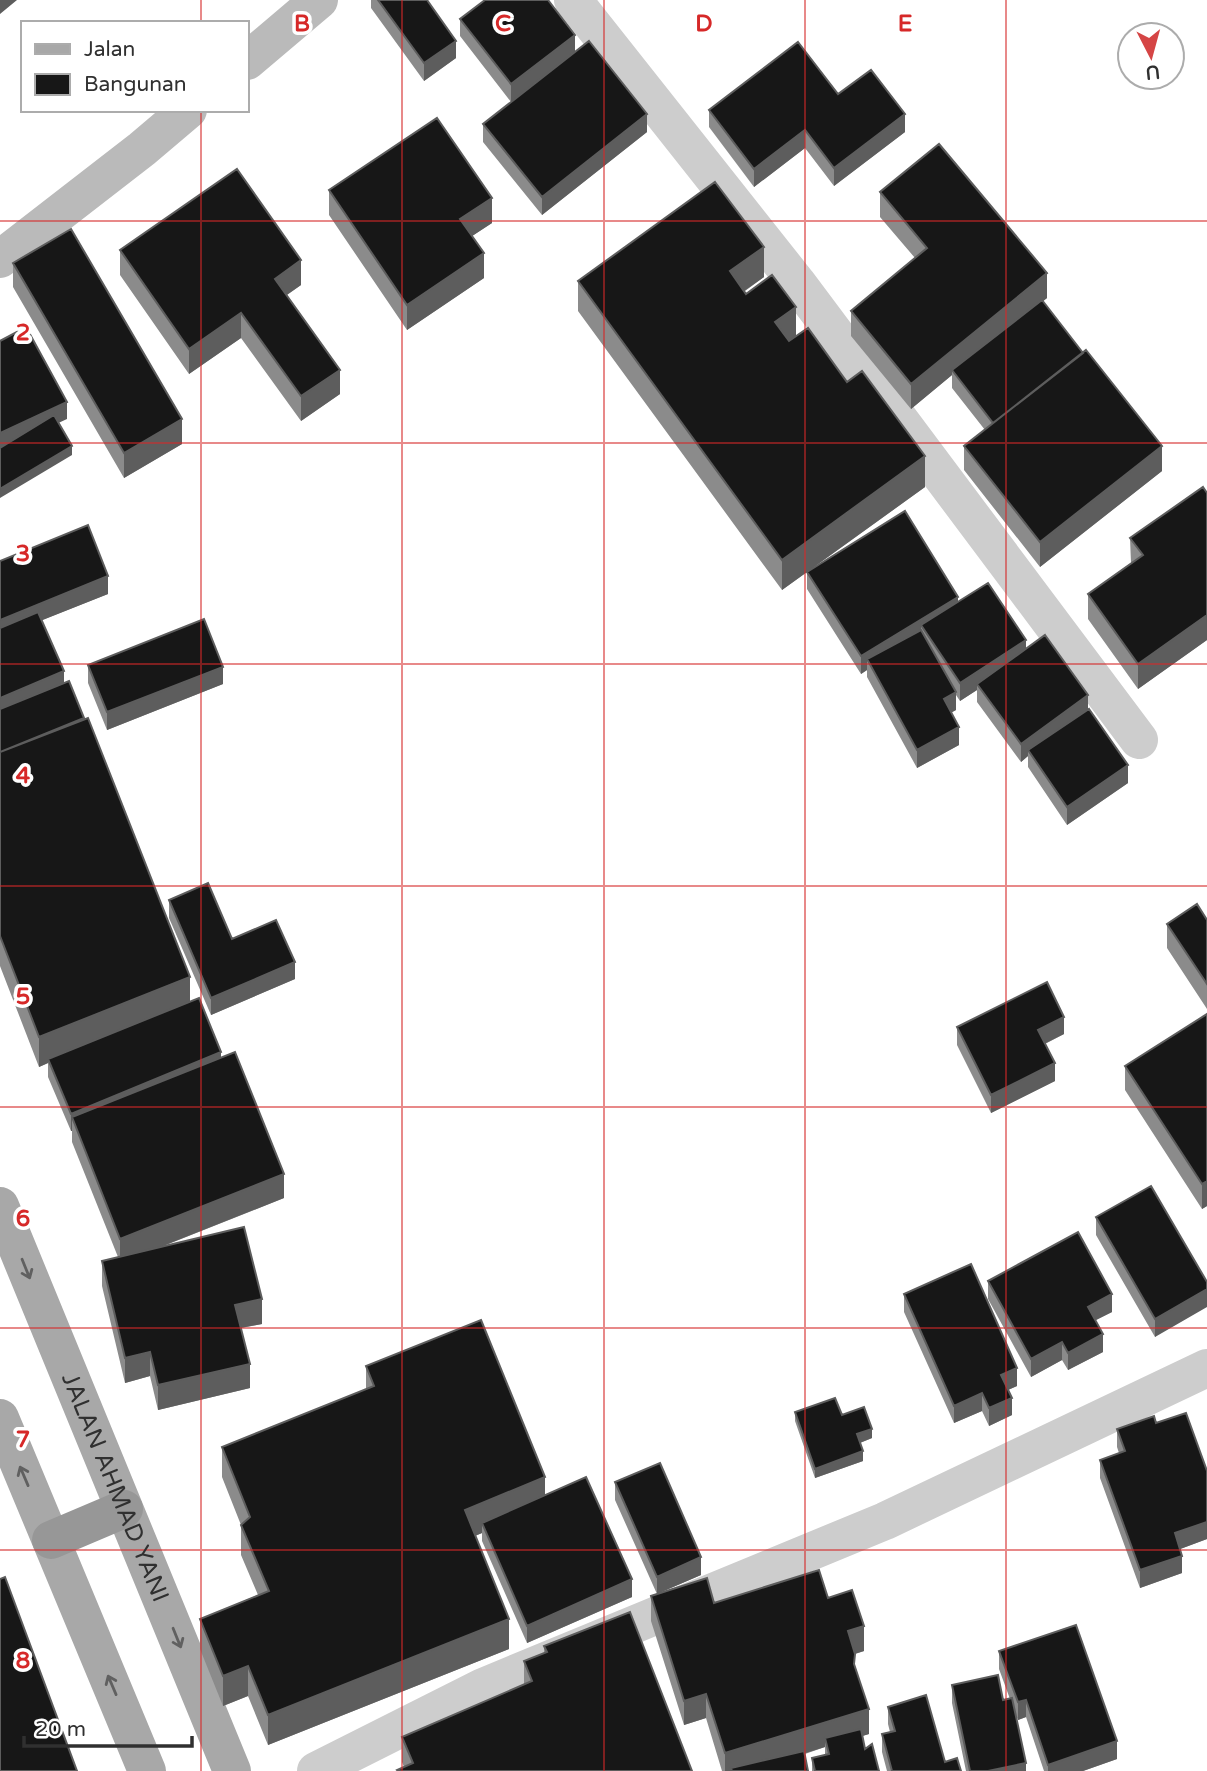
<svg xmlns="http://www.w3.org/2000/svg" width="1207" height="1771" viewBox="0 0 1207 1771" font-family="'Varela Round',sans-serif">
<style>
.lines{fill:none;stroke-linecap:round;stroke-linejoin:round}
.street{stroke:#cdcdcd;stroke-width:38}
.secondary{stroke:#bababa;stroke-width:38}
.primary{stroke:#a8a8a8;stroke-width:38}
.highway{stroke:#979797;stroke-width:38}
.wall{fill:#8b8b8b}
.shaded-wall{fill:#5d5d5d}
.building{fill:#171717;stroke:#5d5d5d;stroke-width:2}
.oneway{stroke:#606060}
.grid{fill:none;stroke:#d62828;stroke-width:2;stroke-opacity:0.55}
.labels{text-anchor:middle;stroke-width:7;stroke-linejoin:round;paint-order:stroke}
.street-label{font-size:24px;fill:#303030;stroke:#fff}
.grid-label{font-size:23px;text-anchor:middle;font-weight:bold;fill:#d62828;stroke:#fff;stroke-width:7;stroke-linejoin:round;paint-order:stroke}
</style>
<rect width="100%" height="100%" fill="#fff"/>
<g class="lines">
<path class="street" d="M573,0L797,283L1139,740
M316,1771L483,1687L885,1521L1207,1368"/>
<path class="secondary" d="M247,61L319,0
M0,259L142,149L188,110"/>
<g class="primary">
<path id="s1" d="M0,1206L232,1771"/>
<path d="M0,1418L147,1771"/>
</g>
<path class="highway" d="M51,1540L124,1509"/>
</g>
<path class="wall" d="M371,0H427L456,58L424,81L371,8Z
M460,19L575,52L647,132L542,215L483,142V124L542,78L511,102L460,36Z
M838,94L905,132L834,186L805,148L754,187L709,127V110Z
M329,190L492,223L472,236L484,278L407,330L329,215Z
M880,192L1047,298L1043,301L1162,471L1040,567L964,470V446L985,430L952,388V375L911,409L851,336V311L915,258L880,217Z
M120,250L301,285L287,295L340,394L301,421L241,338L189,374L120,275Z
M13,263L182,444L124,478L13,287Z
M764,277L745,291L746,294L796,337L925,487L810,570L958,601L1026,649L1088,709L1128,783L1067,825L1028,767V756L1021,762L977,702V690L960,701L956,695V710L951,712L959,745L917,768L867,677V670L861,674L807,589V572L782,590L578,311V281Z
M1207,493V640L1138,689L1088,619V594L1131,563L1130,538Z
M0,561L108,594L42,620L64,683L84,719L190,1001L221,1058L284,1198L161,1247L262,1324L241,1328L250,1388L158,1410L150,1376L125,1383L102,1286V1261L118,1257L72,1142V1131H71L48,1077V1063L39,1067L0,966Z
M88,665L223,684L107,730L88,683Z
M169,900L232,939L295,979L211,1015L169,918Z
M1207,920V1009L1167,948V924Z
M1207,1014V1206L1202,1209L1125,1090V1066Z
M957,1027L1064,1034L1045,1044L1055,1081L991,1113L957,1045Z
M1096,1217L1207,1282L1155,1337L1096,1235Z
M988,1281L1112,1312L1096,1320L1103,1352L1068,1370L1062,1360L1031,1377L988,1299Z
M904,1294L1017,1386L1008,1390L1012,1415L989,1426L982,1411L954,1423L904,1312Z
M366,1366L545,1495L632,1597L527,1643L482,1541V1533L475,1536L509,1649L268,1745L248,1696L223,1706L200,1649V1619L258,1595L241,1555V1525L222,1477V1447L366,1390Z
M795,1412L842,1415L872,1438L860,1443L863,1461L815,1478L795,1421Z
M1156,1423L1207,1471V1539L1180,1549L1182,1573L1140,1588L1100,1478V1460L1119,1453L1117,1447V1429Z
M615,1482L701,1575L657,1594L615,1500Z
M651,1596L714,1603L828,1598L864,1651L855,1654V1667L869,1734L862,1736L865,1749L879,1771H812V1758L825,1755V1747L805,1754L808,1771H722L706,1718L684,1725L651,1621Z
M544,1646L692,1771L404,1767L402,1762V1737L524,1685V1661L544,1653Z
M999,1651L1117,1759L1083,1771H1044L1026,1717L1018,1720L1014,1711L1026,1771H966L952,1703V1685L1003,1700L1010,1699L999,1669Z
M888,1707L945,1762L961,1771H887L882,1752V1734L890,1732L888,1724Z"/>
<path class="shaded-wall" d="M0,0H17L0,14Z
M575,35V53L511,102V84Z
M456,41V58L424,81V63Z
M647,114V132L542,215V197Z
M905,114V132L834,186V168Z
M805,130V148L754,187V169Z
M492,198V223L460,244V219Z
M764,247V277L730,301V271Z
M484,253V278L407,330V305Z
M301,260V285L275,303V279Z
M1047,273V298L955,373L952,370V375L911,409V384Z
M796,307V337L775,352V322Z
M241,313V338L189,374V349Z
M340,370V394L301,421V396Z
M67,402V419L0,450V433Z
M182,419V444L124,478V453Z
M72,446V455L0,498V489Z
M1162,446V471L1040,567V542Z
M925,456V487L782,590V560Z
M108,576V594L0,637V620Z
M958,597V614L921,625V637L867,659V670L861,674V656Z
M1207,615V640L1138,689V664Z
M1026,640V658L977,684V690L960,701V683Z
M223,667V684L107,730V712Z
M64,671V689L0,716V698Z
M956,692V710L944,717V699Z
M1088,695V713L1028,750V756L1021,762V744Z
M959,727V745L917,768V750Z
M1128,765V783L1067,825V807Z
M295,962V979L211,1015V998Z
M190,977V1007L48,1059V1063L39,1067V1037Z
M1064,1017V1034L1038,1047V1030Z
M221,1052V1070L72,1117V1131H71V1114Z
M1055,1063V1081L991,1113V1095Z
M284,1174V1198L120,1263V1239Z
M1207,1181V1206L1202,1209V1184Z
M1207,1289V1307L1155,1337V1319Z
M1112,1294V1312L1088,1324V1307Z
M262,1299V1324L235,1329V1305Z
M1103,1334V1352L1068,1370V1353Z
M1062,1342V1360L1031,1377V1359Z
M150,1352V1376L125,1383V1358Z
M250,1364V1388L158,1410V1385Z
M1017,1368V1386L1001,1393V1375Z
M982,1393V1411L954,1423V1406Z
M1012,1398V1415L989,1426V1408Z
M872,1429V1438L857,1444V1434Z
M863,1451V1461L815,1478V1469Z
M545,1477V1507L482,1523V1533L465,1540V1510Z
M1207,1522V1539L1175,1551V1533Z
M1182,1556V1573L1140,1588V1570Z
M701,1557V1575L657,1594V1577Z
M632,1579V1597L527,1643V1626Z
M509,1619V1649L268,1745V1715Z
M864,1626V1651L848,1656V1631Z
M248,1666V1696L223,1706V1676Z
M706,1694V1718L684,1725V1701Z
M1026,1700V1717L1018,1720V1702Z
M869,1709V1734L827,1747L825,1738V1747L747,1771L731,1768V1771H725V1753Z
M1117,1741V1759L1083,1771H1048V1765Z
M1026,1763V1771H988Z"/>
<path class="building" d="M378,0H427L456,41L424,63Z
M485,0H548L575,35L511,84L460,19Z
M589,41L647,114L542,197L483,124Z
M798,42L838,94L871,70L905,114L834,168L805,130L754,169L709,110Z
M437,118L492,198L460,219L484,253L407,305L329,190Z
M939,144L1047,273L911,384L851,311L927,248L880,192Z
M237,169L301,260L275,279L340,370L301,396L241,313L189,349L120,250Z
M715,182L764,247L730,271L746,294L772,275L796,307L775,322L789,341L808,328L847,382L862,371L925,456L782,560L578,281Z
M71,229L182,419L124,453L13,263Z
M1042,300L1083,353L993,423L952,370Z
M26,327L67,402L0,433V341Z
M1086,350L1162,446L1040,542L964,446Z
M54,415L72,446L0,489V448Z
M1203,487L1207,493V615L1138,664L1088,594L1143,555L1130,538Z
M905,511L958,597L861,656L807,572Z
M88,525L108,576L0,620V561Z
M988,583L1026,640L960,683L921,625Z
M38,612L64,671L0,698V628Z
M204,619L223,667L107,712L88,665Z
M921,630L956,692L944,699L959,727L917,750L867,659Z
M1045,635L1088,695L1021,744L977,684Z
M69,681L84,718L0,752V709Z
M1089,709L1128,765L1067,807L1028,750Z
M88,718L190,977L39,1037L0,936V752Z
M208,883L232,939L276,920L295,962L211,998L169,900Z
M1197,904L1207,920V984L1167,924Z
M1047,982L1064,1017L1038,1030L1055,1063L991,1095L957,1027Z
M199,998L221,1052L71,1114L48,1059Z
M1207,1014V1181L1202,1184L1125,1066Z
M235,1052L284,1174L120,1239L72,1117Z
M1151,1186L1207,1282V1289L1155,1319L1096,1217Z
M244,1227L262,1299L235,1305L250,1364L158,1385L150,1352L125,1358L102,1261Z
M1078,1232L1112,1294L1088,1307L1103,1334L1068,1353L1062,1342L1031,1359L988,1281Z
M971,1264L1017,1368L1001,1375L1012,1398L989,1408L982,1393L954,1406L904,1294Z
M481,1320L545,1477L465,1510L509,1619L268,1715L248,1666L223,1676L200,1619L269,1591L241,1525L250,1517L222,1447L374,1386L366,1366Z
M835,1398L842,1415L864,1407L872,1429L857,1434L863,1451L815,1469L795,1412Z
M1186,1413L1207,1471V1522L1175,1533L1182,1556L1140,1570L1100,1460L1125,1451L1117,1429L1154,1416L1156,1423Z
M660,1463L701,1557L657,1577L615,1482Z
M586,1477L632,1579L527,1626L482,1523Z
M819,1570L828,1598L852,1590L864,1626L848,1631L855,1654L854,1664L869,1709L725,1753L706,1694L684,1701L651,1596L707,1578L714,1603Z
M5,1577L77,1771H0V1579Z
M630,1612L692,1771H398L397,1770L413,1763L402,1737L532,1681L524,1661L547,1652L544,1646Z
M1076,1625L1117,1741L1048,1765L1026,1700L1018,1702L999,1651Z
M998,1675L1003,1700L1012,1698L1026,1763L988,1771H970L952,1685Z
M926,1695L945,1762L957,1758L961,1771H892L882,1734L895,1731L888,1707Z
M861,1729L865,1749L872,1744L879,1771H815L812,1758L829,1754L825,1738Z
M804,1751L808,1771H732L731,1768Z"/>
<defs><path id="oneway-shaft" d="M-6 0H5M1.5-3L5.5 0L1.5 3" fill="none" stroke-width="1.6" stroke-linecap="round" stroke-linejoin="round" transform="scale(1.75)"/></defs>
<g class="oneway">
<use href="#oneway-shaft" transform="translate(26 1269) rotate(68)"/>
<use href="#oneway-shaft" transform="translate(24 1476) rotate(-113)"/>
<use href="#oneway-shaft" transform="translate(177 1638) rotate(68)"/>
<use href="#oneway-shaft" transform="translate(112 1685) rotate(-113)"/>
</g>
<path class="grid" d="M201,0V23M402,0V1771M604,0V1771M805,0V1771M1006,0V1771M201,110V1771M0,221H1207M0,443H1207M0,664H1207M0,886H1207M0,1107H1207M0,1328H1207M0,1550H1207"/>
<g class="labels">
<g class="street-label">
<text dy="8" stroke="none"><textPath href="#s1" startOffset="304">JALAN AHMAD YANI</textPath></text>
</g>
</g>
<g class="grid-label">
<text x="302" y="31">B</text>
<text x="503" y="31">C</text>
<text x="704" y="31">D</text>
<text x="905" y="31">E</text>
<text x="23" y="340">2</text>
<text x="23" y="561">3</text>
<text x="23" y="783">4</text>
<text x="23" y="1004">5</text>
<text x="23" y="1226">6</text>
<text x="23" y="1447">7</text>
<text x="23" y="1668">8</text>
</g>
<rect x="21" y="21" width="228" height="91" fill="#ffffff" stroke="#acacac" stroke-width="2"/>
<rect x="35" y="44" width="35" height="10" fill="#a8a8a8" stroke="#acacac" stroke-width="2"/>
<text x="84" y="56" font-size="21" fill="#303030">Jalan</text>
<rect x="35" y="74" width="35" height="21" fill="#171717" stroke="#acacac" stroke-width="2"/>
<text x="84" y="91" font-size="21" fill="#303030">Bangunan</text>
<g transform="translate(1151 56) rotate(174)"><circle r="33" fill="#ffffff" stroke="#acacac" stroke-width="2"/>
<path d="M0-5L12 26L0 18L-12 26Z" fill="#d54545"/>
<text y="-10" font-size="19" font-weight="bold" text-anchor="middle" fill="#303030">U</text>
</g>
<path d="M24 1736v10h168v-10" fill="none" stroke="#303030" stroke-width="3.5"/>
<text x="35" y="1736" font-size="21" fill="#303030" stroke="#ffffff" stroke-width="5" paint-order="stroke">20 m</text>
</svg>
